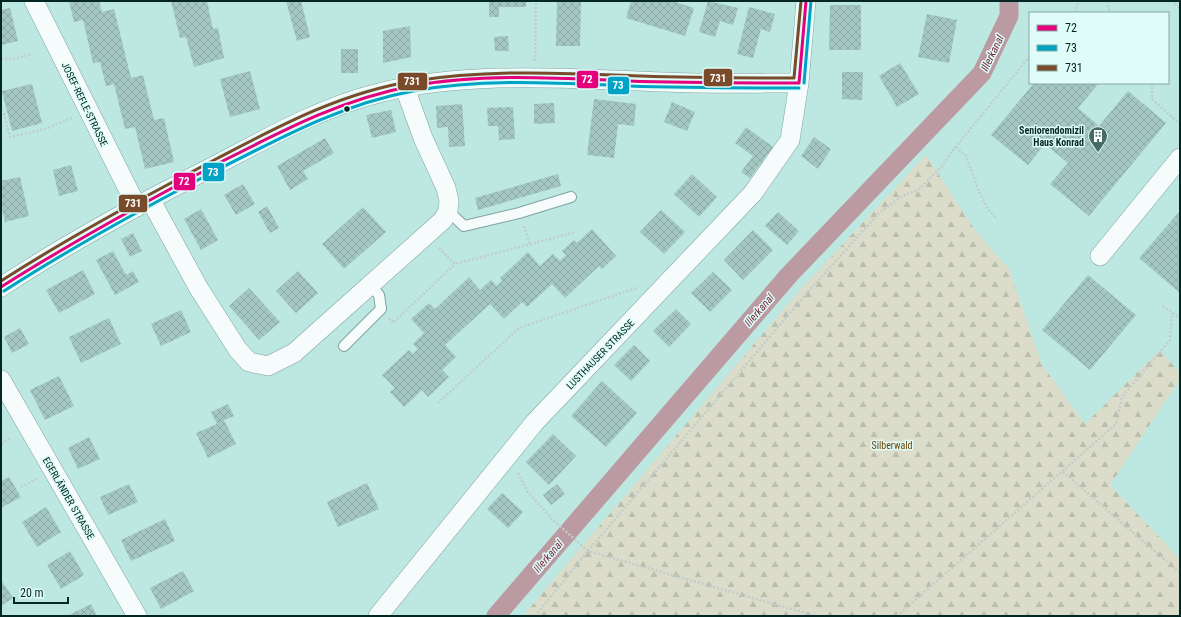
<svg xmlns="http://www.w3.org/2000/svg" width="1181" height="617" viewBox="0 0 1181 617" font-family="'Roboto Condensed',sans-serif">
<style>
.forest{fill:url(#forest-firs)}
.lines{fill:none;stroke-linecap:round;stroke-linejoin:round}
.canal{stroke:#bc9aa2;stroke-width:19}
.building{fill:url(#building-cross-hatch)}
.lane-casing{stroke:#7fa29e;stroke-width:12}
.street-casing{stroke:#7fa29e;stroke-width:20}
.path{stroke:#c0cdcb;stroke-width:2.5;stroke-dasharray:2 2;stroke-linecap:butt}
.lane{stroke:#f5fcfb;stroke-width:10}
.street{stroke:#f5fcfb;stroke-width:19}
.bus-1-casing{stroke:#dffcf8;stroke-width:6}
.bus-2-casing{stroke:#dffcf8;stroke-width:6}
.bus-3-casing{stroke:#dffcf8;stroke-width:6}
.bus-1{stroke:#e5007d;stroke-width:3}
.bus-2{stroke:#00a2c5;stroke-width:3}
.bus-3{stroke:#7a4b2a;stroke-width:3}
.bus-dot{fill:#042723;stroke:#dffcf8;stroke-width:1.5}
.labels{text-anchor:middle;stroke-width:3;stroke-linejoin:round;paint-order:stroke}
.street-label{font-size:10px;fill:#042723;stroke:#dffcf8}
.poi-label{font-size:10px;font-weight:bold;fill:#042723;stroke:#dffcf8;text-anchor:end}
.park-label{font-size:10px;fill:#6b3e01;stroke:#dffcf8}
.water-label{font-size:11px;font-style:italic;fill:#792940;stroke:#dffcf8}
.line-badge{stroke:#dffcf8;stroke-width:1.5}
.badge-label{font-size:11px;text-anchor:middle;font-weight:bold;fill:#fff}
</style>
<defs>
<pattern id="forest-firs" width="22" height="20" patternUnits="userSpaceOnUse"><rect width="22" height="20" fill="#dbddca"/><path d="M5 1l3.5 6h-7zM16 11l3.5 6h-7z" fill="#babead"/></pattern>
<pattern id="building-cross-hatch" width="8" height="8" patternUnits="userSpaceOnUse"><rect width="8" height="8" fill="#a4c7c2"/><path d="M0 0l8 8M0 8l8-8" fill="none" stroke="#8caba6"/></pattern>
</defs>
<rect width="100%" height="100%" fill="#bde8e2"/>
<path class="forest" d="M926,155L975,230L1009,269L1042,365L1085,424L1160,350L1180,373V379L1110,485L1180,559V616H523L799,291Z"/>
<g class="lines">
<path class="canal" d="M496,616L789,275L982,73L1009,16V1"/>
</g>
<path class="building" d="M69,1H99L102,12L114,9L131,78L143,75L154,120L164,118L174,162L145,169L135,127L125,129L114,84L106,86L100,62L93,63L83,20L74,22Z
M171,1H207L213,29L218,28L224,58L194,67L186,37L180,38Z
M286,1H301L310,37L297,41Z
M489,1H526V7H499V17H489Z
M557,1H581L580,46H556Z
M631,1H672L694,8L685,36L626,18Z
M708,1L738,8L733,25L720,21L715,37L699,32Z
M830,5H861V50H829Z
M749,7L775,14L770,32L761,29L753,58L737,54Z
M10,8L18,41L1,45V10Z
M927,14L957,20L949,63L918,57Z
M410,26L411,57L383,63V31Z
M508,36L509,51H495L494,37Z
M341,49H358V73H341Z
M900,63L919,94L897,107L879,76Z
M250,71L260,109L230,117L220,79Z
M842,72H863L862,100L842,99Z
M1034,83H1099L1078,108L1099,126L1128,91L1166,123L1089,216L1050,184L1068,163L1045,144L1028,165L991,135Z
M32,84L42,123L12,131L2,91Z
M594,99L636,104L634,126L618,124L614,158L587,155Z
M672,102L695,112L687,131L664,122Z
M554,103L555,123L534,124V104Z
M462,104L465,146L449,147L448,127L437,128L436,106Z
M513,107L515,139L499,140L498,126H488L487,108Z
M391,110L396,132L372,138L366,115Z
M746,127L773,147L750,178L741,172L753,156L735,143Z
M814,137L831,149L818,169L801,156Z
M325,138L334,153L303,171L308,179L290,190L277,166Z
M71,165L78,191L59,196L53,170Z
M558,174L561,186L478,210L475,198Z
M692,174L717,197L699,217L674,194Z
M20,177L29,216L5,222L1,204V181Z
M243,184L255,204L236,215L224,195Z
M267,206L279,228L270,233L258,212Z
M363,207L386,232L344,269L322,244Z
M201,209L218,240L201,250L184,219Z
M661,210L685,232L664,254L640,232Z
M1180,211V293L1139,258Z
M778,212L799,231L787,245L765,226Z
M592,229L616,256L602,269L599,266L565,298L552,284L527,307L522,302L504,319L490,304L445,345L456,357L442,370L449,377L428,397L422,390L404,407L390,392L395,388L382,375L409,350L413,354L418,349L413,344L424,333L411,319L429,303L435,309L469,277L480,290L491,280L497,286L502,281L500,278L528,252L540,266L553,254L560,261L566,255L562,251L574,240L577,243Z
M753,230L773,250L743,280L724,260Z
M133,233L142,251L130,257L121,239Z
M113,251L126,275L133,271L139,282L115,295L96,260Z
M83,270L95,294L59,313L46,290Z
M298,271L318,293L296,313L276,291Z
M713,272L732,290L710,312L691,293Z
M1088,275L1136,315L1090,370L1042,330Z
M249,288L280,322L259,340L229,306Z
M676,309L691,324L669,347L653,331Z
M181,310L191,332L161,346L151,324Z
M109,318L121,344L81,363L69,337Z
M20,328L29,344L12,353L4,337Z
M634,345L650,361L631,381L614,365Z
M59,376L74,406L45,420L30,390Z
M602,381L637,413L606,447L571,416Z
M228,404L234,416L224,420L236,444L208,458L196,433L217,424L211,412Z
M553,434L576,456L549,485L526,462Z
M89,437L100,459L78,469L68,448Z
M9,477L21,497L1,508V481Z
M367,483L379,509L338,527L327,502Z
M129,484L138,502L108,515L100,497Z
M557,484L565,494L551,505L543,495Z
M502,493L523,512L508,528L487,509Z
M46,507L61,532L37,547L22,522Z
M165,519L175,541L131,561L121,540Z
M70,551L84,575L61,589L47,565Z
M183,571L194,591L161,609L150,588Z
M1,580L13,598L1,606Z
M91,604L97,616H72L71,614Z"/>
<g class="lines">
<g class="lane-casing">
<path id="lane" d="M448,211L464,226L519,213L571,197
M344,346L381,309L379,295L371,285"/>
</g>
<g class="street-casing">
<path id="street" d="M34,1L137,207
M150,199L198,287L238,350L249,362L268,366L294,353L443,220L448,211L449,201L446,188L423,138L405,88
M1100,256L1180,158
M1,287C71,241 145,201 220,163C271,136 322,107 379,93C471,70 569,79 663,82C708,84 754,83 799,83
M1,380L137,616
M378,616L535,422L753,193L790,140L799,83L806,1"/>
</g>
<path class="path" d="M1107,1L1110,13
M1172,1L1180,8
M1076,13L1078,1
M1,59H14L32,54
M535,61L536,1
M1152,83V99L1180,124
M4,113L10,137L45,129L72,118
M956,147L966,156L979,191L988,209L997,219
M524,226L530,245
M439,248L455,264L576,232
M1163,306L1180,318
M389,318L393,323L455,264
M438,403L519,328L636,288
M1,443L11,438
M1063,472L1180,573
M518,473L527,491L552,519L588,551L816,616
M21,487L37,479
M535,616L588,551L807,293L879,213L901,197L919,189L943,165L950,154L1030,56
M897,616L1116,424L1122,397L1170,340L1172,313"/>
<use href="#lane" class="lane"/>
<use href="#street" class="street"/>
<g class="bus-1-casing">
<path id="bus-1" d="M799,83L806,1
M1,287C72,242 145,202 219,163C282,131 342,99 412,86C483,73 557,78 629,81C686,83 742,83 799,83"/>
</g>
<g class="bus-2-casing">
<path id="bus-2" d="M804,83L811,1
M4,291C74,246 147,206 221,168C284,136 343,104 413,91C484,78 558,83 629,86C686,88 742,88 799,88"/>
</g>
<g class="bus-3-casing">
<path id="bus-3" d="M1,281C71,236 144,197 218,158C281,125 343,92 414,81C489,69 566,73 642,76C693,78 744,78 794,78L801,1"/>
</g>
<use href="#bus-1" class="bus-1"/>
<use href="#bus-2" class="bus-2"/>
<use href="#bus-3" class="bus-3"/>
</g>
<defs>
<g id="building-pin" transform="scale(1)"><path d="M0 17L-7.5 6A9.5 9.5 0 1 1 7.5 6Z" fill="#456b66" stroke="#dffcf8"/><path d="M-4-6H4V6H1V3H-1V6H-4ZM-2.5-4.3h1.7v1.8h-1.7ZM.8-4.3h1.7v1.8H.8ZM-2.5-1h1.7V.8h-1.7ZM.8-1h1.7V.8H.8Z" fill="#fff"/></g>
</defs>
<g fill-rule="evenodd">
<use href="#building-pin" x="1098" y="136"/>
</g>
<circle class="bus-dot" cx="347" cy="109" r="3.5"/>
<g class="labels">
<g class="street-label">
<text transform="translate(85 104) rotate(64)" y="4">JOSEF-REFLE-STRASSE</text>
<text transform="translate(600 354) rotate(-46)" y="4">LUSTHAUSER STRASSE</text>
<text transform="translate(69 498) rotate(60)" y="4">EGERLÄNDER STRASSE</text>
</g>
<g class="poi-label">
<text x="1084" y="134">Seniorendomizil<tspan x="1084" dy="12">Haus Konrad</tspan></text>
</g>
<g class="park-label">
<text x="892" y="449">Silberwald</text>
</g>
<g class="water-label">
<text transform="translate(992 53) rotate(-64)" y="4">Illerkanal</text>
<text transform="translate(759 310) rotate(-49)" y="4">Illerkanal</text>
<text transform="translate(548 556) rotate(-49)" y="4">Illerkanal</text>
</g>
</g>
<g class="line-badge">
<rect x="703" y="68" width="30" height="19" rx="4" fill="#7a4b2a"/>
<rect x="576" y="70" width="23" height="19" rx="4" fill="#e5007d"/>
<rect x="397" y="72" width="31" height="19" rx="4" fill="#7a4b2a"/>
<rect x="607" y="76" width="23" height="19" rx="4" fill="#00a2c5"/>
<rect x="202" y="162" width="23" height="20" rx="4" fill="#00a2c5"/>
<rect x="173" y="172" width="23" height="19" rx="4" fill="#e5007d"/>
<rect x="118" y="194" width="30" height="19" rx="4" fill="#7a4b2a"/>
</g>
<g class="badge-label">
<text x="718" y="82">731</text>
<text x="587" y="83">72</text>
<text x="412" y="85">731</text>
<text x="618" y="89">73</text>
<text x="213" y="176">73</text>
<text x="184" y="185">72</text>
<text x="133" y="207">731</text>
</g>
<rect width="1181" height="617" fill="none" stroke="#042723" stroke-width="4"/>
<rect x="1029" y="12" width="140" height="72" fill="#dffcf8" stroke="#87a7a3"/>
<rect x="1037" y="25" width="20" height="6" fill="#e5007d" stroke="#87a7a3"/>
<text x="1065" y="32" font-size="12" fill="#042723">72</text>
<rect x="1037" y="45" width="20" height="6" fill="#00a2c5" stroke="#87a7a3"/>
<text x="1065" y="52" font-size="12" fill="#042723">73</text>
<rect x="1037" y="65" width="20" height="6" fill="#7a4b2a" stroke="#87a7a3"/>
<text x="1065" y="72" font-size="12" fill="#042723">731</text>
<path d="M14 597v6h54v-6" fill="none" stroke="#042723" stroke-width="2"/>
<text x="20" y="597" font-size="12" fill="#042723" stroke="#dffcf8" stroke-width="3" paint-order="stroke">20 m</text>
</svg>
